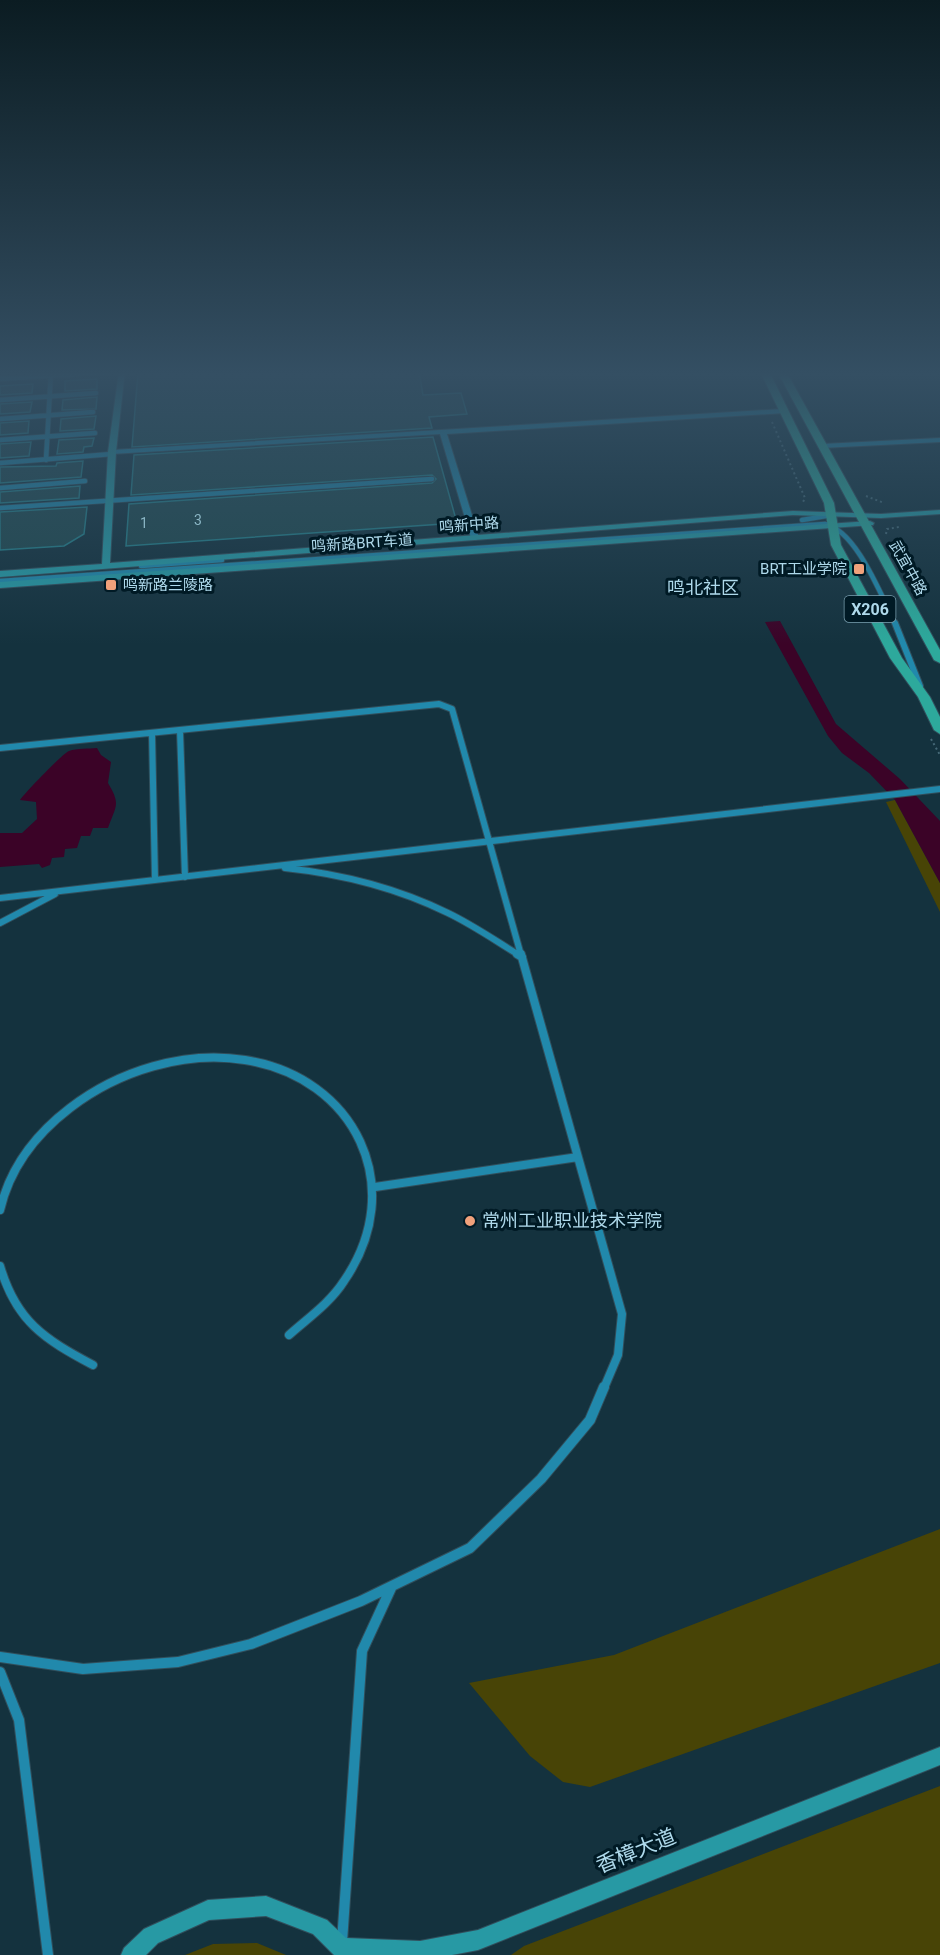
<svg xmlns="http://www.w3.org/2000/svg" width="940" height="1955" viewBox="0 0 940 1955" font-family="Roboto,'Noto Sans SC',sans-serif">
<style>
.green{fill:#484406}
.water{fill:#3b0327}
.building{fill:#20494f;stroke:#257f89;stroke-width:1.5}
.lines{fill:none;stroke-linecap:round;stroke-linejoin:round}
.lane-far3-casing{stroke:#314f5c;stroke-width:6}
.lane-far2-casing{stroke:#314f5c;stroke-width:8}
.lane-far1-casing{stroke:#314f5c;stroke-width:10}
.lane-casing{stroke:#314f5c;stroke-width:12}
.street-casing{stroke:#314f5c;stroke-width:2}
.secondary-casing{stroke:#314f5c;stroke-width:2}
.primary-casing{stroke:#314f5c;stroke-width:2}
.path{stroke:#456876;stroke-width:2;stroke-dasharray:2 3;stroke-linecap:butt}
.lane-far3{stroke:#2189ac;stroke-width:4.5}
.lane-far2{stroke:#2189ac;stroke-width:6}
.lane-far1{stroke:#2189ac;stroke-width:8}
.lane{stroke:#2189ac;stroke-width:10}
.street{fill:#2189ac;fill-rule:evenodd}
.secondary{fill:#2799a4;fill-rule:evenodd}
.primary{fill:#2da99c;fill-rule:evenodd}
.poi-dot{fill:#f1a17b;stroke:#001a25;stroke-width:2}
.labels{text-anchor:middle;stroke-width:6;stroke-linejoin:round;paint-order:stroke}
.far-number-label{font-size:14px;fill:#8ab5c4}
.far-street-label{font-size:15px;fill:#aed9eb;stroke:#001a25}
.far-poi-label{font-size:15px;fill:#aed9eb;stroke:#001a25;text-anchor:end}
.shield{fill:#001a25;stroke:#7aa0b0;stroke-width:1.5}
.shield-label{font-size:16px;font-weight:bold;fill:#aed9eb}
.far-quarter-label{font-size:18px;fill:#aed9eb;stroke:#001a25}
.poi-label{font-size:18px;fill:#aed9eb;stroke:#001a25;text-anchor:start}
.near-street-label{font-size:21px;fill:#aed9eb;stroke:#001a25}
</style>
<rect width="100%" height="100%" fill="#14323e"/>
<path class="green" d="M895,800L940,883V912L886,802Z
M940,1529V1663L590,1787L563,1782L530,1756L469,1683L614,1655Z
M940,1786V1955H511L524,1946Z
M257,1943L286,1955H185L213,1944Z"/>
<path class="water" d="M780,621L836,724L900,779L940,821V883L895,800L869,773L842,753L828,736L765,622Z
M97,748L101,755L111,762L108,783C121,805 116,805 108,828H93L90,836H81L77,848L65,849L64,857L52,858L50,865L42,868L39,864L0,867V833H22L37,819L36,802L20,800C24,794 62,754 69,751C77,748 89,749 97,748Z"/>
<path class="building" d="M162,371H419L423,395L461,393L467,414L429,417L432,428L132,447L138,373Z
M97,379V389L65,391V381Z
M33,384L32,393L0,395V386Z
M97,397L96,409L62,410L63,400Z
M32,402L30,412L0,414V404Z
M96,416L94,429L60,431L61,419Z
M29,421L28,433L0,435V423Z
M433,437L457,523L126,546L129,504L432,483L436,479L432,475L131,495L134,455Z
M94,438L92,446L84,447L83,452L57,454L59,440Z
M31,442L29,456L0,458V444Z
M83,461L81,477L0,483V467L56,466L57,463Z
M80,486L79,498L0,503V492Z
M87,507L84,534L64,546L0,550V512Z"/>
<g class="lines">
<g class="lane-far3-casing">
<path id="lane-far3" d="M0,379L118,371
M0,400L96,393
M0,419L93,412
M0,440L95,433
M46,460L51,372
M0,463L112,454
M0,488L85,481
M0,508L432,479
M802,520L832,515
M141,566L222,560
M0,581L825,524C857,531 881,596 896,625"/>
</g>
<g class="lane-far2-casing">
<path id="lane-far2" d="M895,623L920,686
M180,731L185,877
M152,733L155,880
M0,748L439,704L452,709L521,955
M285,868C342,874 397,888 448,913C473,925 496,941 519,955
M0,898L940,789
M0,923L55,894"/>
</g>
<g class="lane-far1-casing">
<path id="lane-far1" d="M517,954L522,957
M521,954L622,1314L618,1355L604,1388
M375,1187L578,1157
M0,1210C10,1167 36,1134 70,1108C118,1071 185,1050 245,1060C355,1077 409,1187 344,1281C330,1303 308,1318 289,1335
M0,1266C16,1321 44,1339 93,1365"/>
</g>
<g class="lane-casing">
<path id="lane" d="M0,1657L83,1669L178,1662L251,1644L361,1601L470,1548L541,1479L590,1420L604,1387
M0,1672L19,1720L48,1955
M342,1942L362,1651L392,1586"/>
</g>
<g class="street-casing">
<path id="street" d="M782,409L786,411L785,413L447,434L479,538L475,540L471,538L440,434L112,454L108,452L112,450Z
M940,438V442L822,448L818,446L822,444Z"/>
</g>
<g class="secondary-casing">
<path id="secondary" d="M119,371H125L116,452L110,563L793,511L881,514L940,510V514L881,518L793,515L0,577V571L102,564L108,452Z
M870,521L874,523L873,525L0,588V582Z
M940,1747V1765L478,1950L452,1955H334L313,1934L266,1916L209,1920L158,1943L146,1955H121L124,1948L144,1929L208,1900L266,1896L327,1920L346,1938L420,1941L478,1930Z"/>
</g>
<g class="primary-casing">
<path id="primary" d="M760,371H769L834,503L841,545L902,658L930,697L940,717V734L934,730L918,697L890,658L831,545L824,503Z
M777,371H786L940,650V663L934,660Z"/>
</g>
<path class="path" d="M772,422L805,498L802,504
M866,496L884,503
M886,534L887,529L899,527
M931,739L940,755"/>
<use href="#lane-far3" class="lane-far3"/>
<use href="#lane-far2" class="lane-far2"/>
<use href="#lane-far1" class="lane-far1"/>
<use href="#lane" class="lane"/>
<use href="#street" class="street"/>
<use href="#secondary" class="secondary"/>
<use href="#primary" class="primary"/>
</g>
<linearGradient id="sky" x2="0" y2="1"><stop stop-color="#0b1c22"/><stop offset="0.58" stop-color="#344f63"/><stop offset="1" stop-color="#344f63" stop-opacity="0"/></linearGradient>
<rect width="940" height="645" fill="url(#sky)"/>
<g class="poi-dot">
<rect x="853" y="563" width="12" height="12" rx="3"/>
<rect x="105" y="579" width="12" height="12" rx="3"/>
<circle cx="470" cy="1221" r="6"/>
</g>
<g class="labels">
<g class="far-number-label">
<text x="198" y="525">3</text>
<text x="144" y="528">1</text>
</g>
<g class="far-street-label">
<text transform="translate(469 525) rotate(-5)" y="5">鸣新中路</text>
<text transform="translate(362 543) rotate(-4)" y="5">鸣新路BRT车道</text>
<text transform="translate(908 568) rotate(61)" y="5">武宜中路</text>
</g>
<g class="far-poi-label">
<text x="847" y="574">BRT工业学院</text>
<text x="123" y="590" text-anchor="start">鸣新路兰陵路</text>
</g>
<rect class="shield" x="844.5" y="596" width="51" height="26" rx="4.5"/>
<g class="shield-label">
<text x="870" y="615">X206</text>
</g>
<g class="far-quarter-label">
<text x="703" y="594">鸣北社区</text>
</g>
<g class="poi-label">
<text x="482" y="1227">常州工业职业技术学院</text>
</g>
<g class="near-street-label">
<text transform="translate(636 1851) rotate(-22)" y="7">香樟大道</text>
</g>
</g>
</svg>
